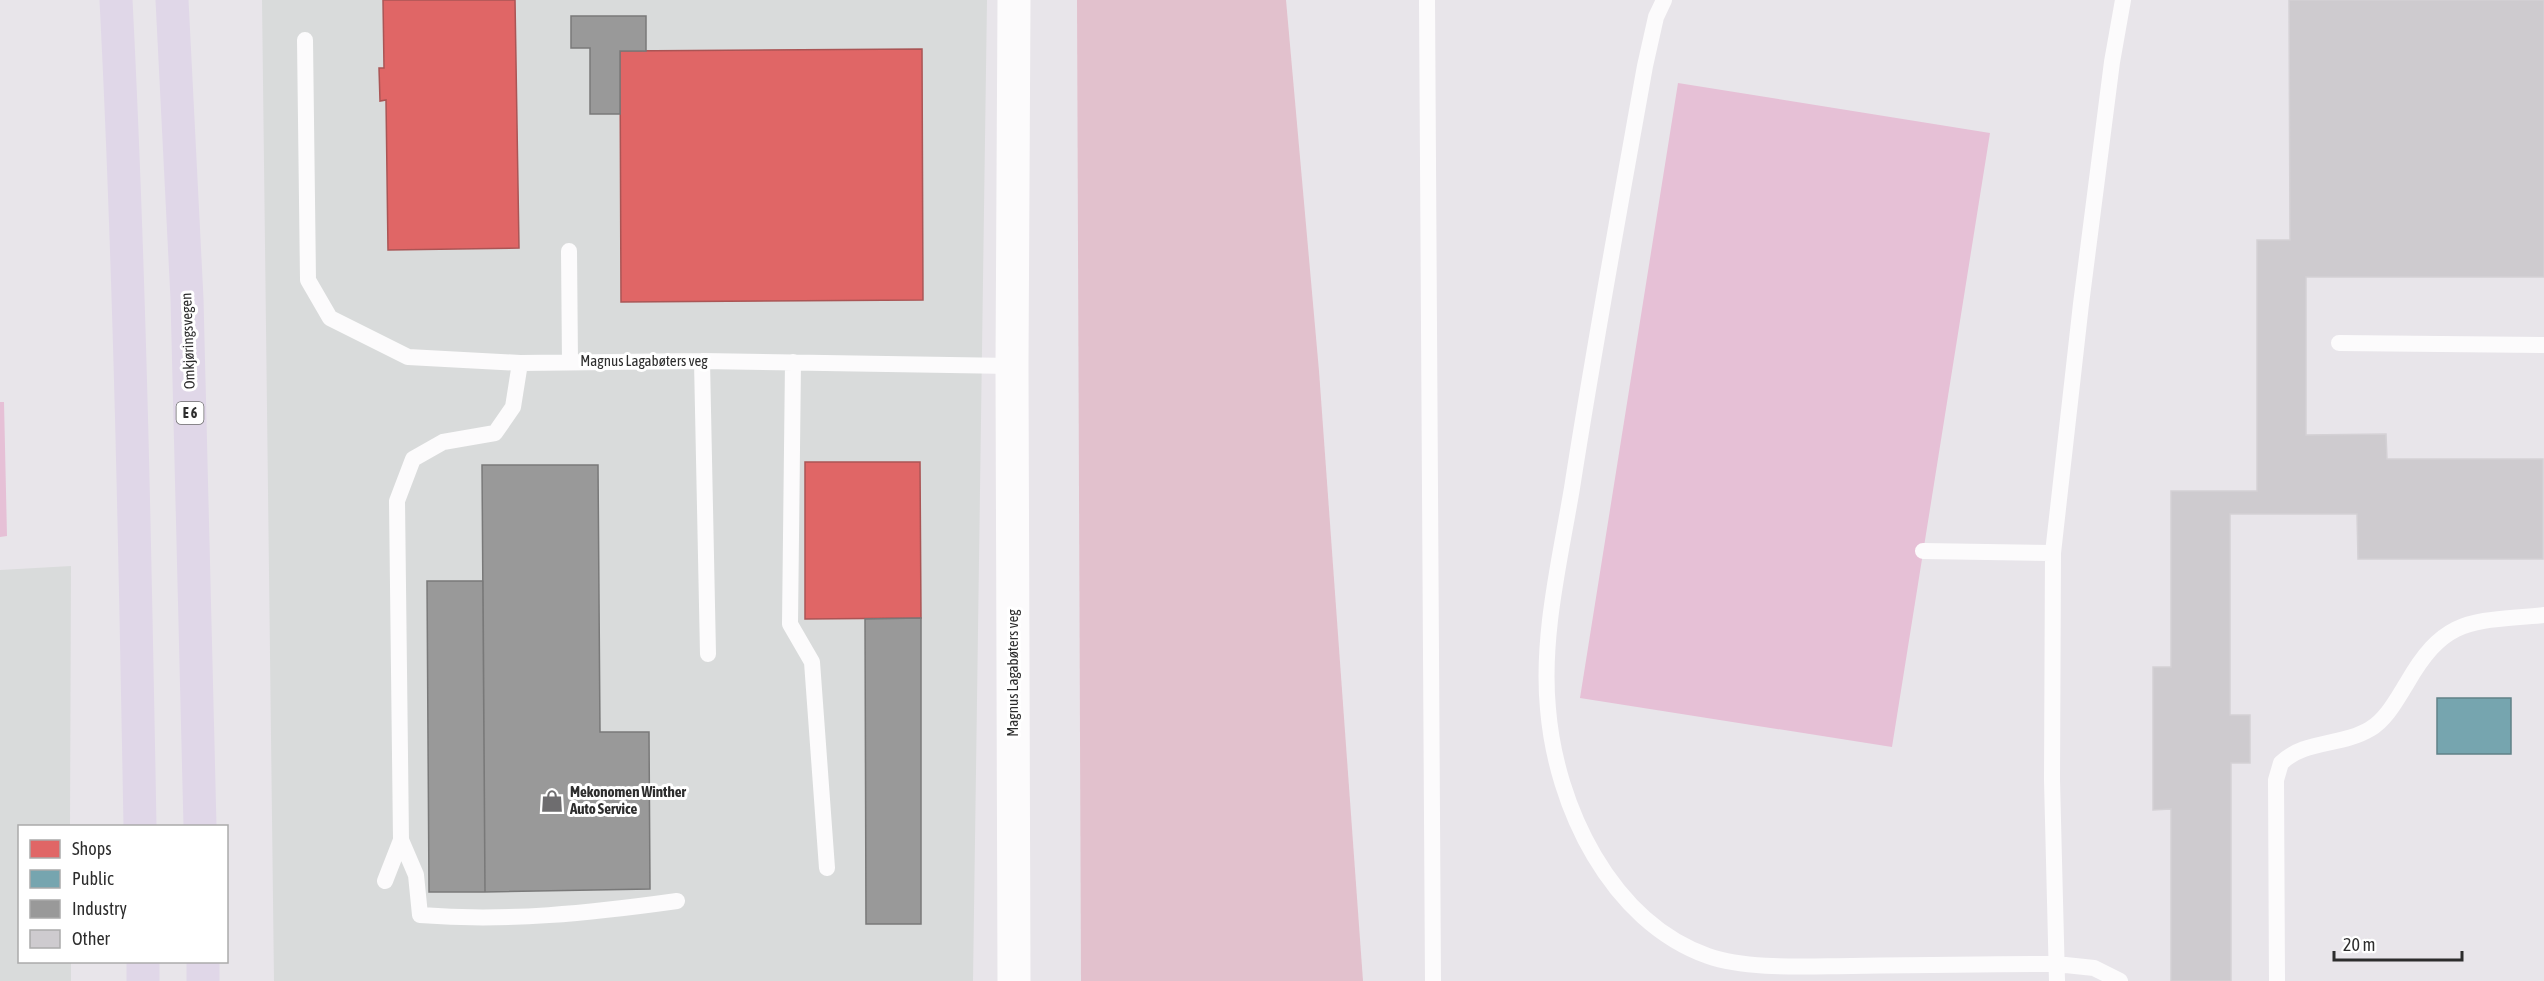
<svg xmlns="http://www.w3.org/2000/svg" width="2544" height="981" viewBox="0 0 2544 981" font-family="'Asap Condensed',sans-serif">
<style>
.industrial{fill:#d9dbdb}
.green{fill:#e2c1cd}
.pitch{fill:#e6c0d6}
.shops{fill:#e06666;stroke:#a55;stroke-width:1.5}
.public{fill:#76a5af;stroke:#608188;stroke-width:1.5}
.industry{fill:#999;stroke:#797979;stroke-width:1.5}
.building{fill:#cecbcf;stroke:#d4d1d5;stroke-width:1.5}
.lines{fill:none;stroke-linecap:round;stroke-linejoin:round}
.lane{stroke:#fcfbfc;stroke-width:16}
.street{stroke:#fcfbfc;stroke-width:33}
.highway{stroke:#e0d7e8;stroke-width:33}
.labels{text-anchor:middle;stroke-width:6;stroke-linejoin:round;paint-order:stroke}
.shield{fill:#fff;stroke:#6c6c6c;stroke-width:1.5}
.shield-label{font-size:14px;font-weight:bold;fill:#2d2d2d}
.street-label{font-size:15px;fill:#2d2d2d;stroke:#fff}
.poi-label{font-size:15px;font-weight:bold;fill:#2d2d2d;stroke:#fff;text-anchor:start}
</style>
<rect width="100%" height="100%" fill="#e8e5ea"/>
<path class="industrial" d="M262,0H987L973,981H274Z
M71,566L70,826H20V962H71V981H0V570Z"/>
<path class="green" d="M1077,0H1286L1319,371L1363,981H1081Z"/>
<path class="pitch" d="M1678,83L1990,133L1892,747L1580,698Z
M0,402H4L7,536L0,537Z"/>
<path class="shops" d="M383,0H515L519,248L388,250L386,100L380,101L379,68H384Z
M922,49L923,300L621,302L620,51Z
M805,462H920L921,618L805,619Z"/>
<path class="public" d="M2437,698H2511V754H2437Z"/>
<path class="industry" d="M571,16H646V51H620V114H590V48H571Z
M482,465H598L600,732H649L650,889L485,892Z
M427,581H483L485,892H429Z
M921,618V924H866L865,619Z"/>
<path class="building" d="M2289,0H2544V277H2306V435L2386,434L2387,459H2543V559H2358L2357,514H2230V715H2250V763H2231V981H2171V809L2153,810V667H2171V491H2257V240H2290Z"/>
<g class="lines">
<path class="lane" d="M1427,0L1433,981
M1664,0L1656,17L1645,66C1620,206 1594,347 1572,488C1560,560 1541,636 1548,709C1556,806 1610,921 1708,956C1748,970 1809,966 1852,966C1920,965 1988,964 2056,964L2094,968L2120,981
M305,40L308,280L330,318L408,357L520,363L702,361L1012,366
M569,251L570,362
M2339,343L2544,345
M702,361L708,654
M793,362L790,624L812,662L827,868
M1923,551L2053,553
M401,840L416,875L420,915C507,922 591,913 677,901
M385,881L401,840L397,501L413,459L443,442L495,433L513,407L520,363
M2057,981L2052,780L2053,553L2081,304L2112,62L2123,0
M2277,981L2276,780L2281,763C2304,740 2342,746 2370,729C2386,720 2397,699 2407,683C2446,615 2472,622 2544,615"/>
<path class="street" d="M1014,0L1012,366L1014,981"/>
<path class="highway" d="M116,0C130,275 135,551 140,826
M172,0L187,299L200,826
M143,962V981
M203,962V981"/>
</g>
<defs>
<g id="shop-bare" transform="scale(1.8)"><path d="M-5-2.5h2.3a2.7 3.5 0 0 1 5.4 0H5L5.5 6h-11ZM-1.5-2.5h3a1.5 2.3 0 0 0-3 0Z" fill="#6e6d6f" stroke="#fff" stroke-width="2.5" paint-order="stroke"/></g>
</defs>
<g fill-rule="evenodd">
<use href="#shop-bare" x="552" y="801"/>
</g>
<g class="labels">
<rect class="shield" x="176.5" y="402" width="27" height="22" rx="4.5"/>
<g class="shield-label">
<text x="190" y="418">E 6</text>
</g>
<g class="street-label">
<text transform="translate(188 341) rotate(-92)" y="5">Omkjøringsvegen</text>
<text x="644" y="366">Magnus Lagabøters veg</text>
<text transform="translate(1013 673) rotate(-90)" y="5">Magnus Lagabøters veg</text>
</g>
<g class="poi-label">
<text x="570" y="797">Mekonomen Winther<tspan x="570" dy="17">Auto Service</tspan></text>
</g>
</g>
<rect x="18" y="825" width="210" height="138" fill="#ffffff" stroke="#ababab" stroke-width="1.5"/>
<rect x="30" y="840" width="30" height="18" fill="#e06666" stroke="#ababab" stroke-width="1.5"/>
<text x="72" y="855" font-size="18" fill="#2d2d2d">Shops</text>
<rect x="30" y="870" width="30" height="18" fill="#76a5af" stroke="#ababab" stroke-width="1.5"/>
<text x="72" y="885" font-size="18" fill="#2d2d2d">Public</text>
<rect x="30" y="900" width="30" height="18" fill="#999999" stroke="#ababab" stroke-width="1.5"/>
<text x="72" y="915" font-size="18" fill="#2d2d2d">Industry</text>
<rect x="30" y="930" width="30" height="18" fill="#cecbcf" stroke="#ababab" stroke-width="1.5"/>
<text x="72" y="945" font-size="18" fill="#2d2d2d">Other</text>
<path d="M2334 951v9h128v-9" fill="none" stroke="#2d2d2d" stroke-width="3"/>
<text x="2343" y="951" font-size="18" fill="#2d2d2d" stroke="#ffffff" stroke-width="4.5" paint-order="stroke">20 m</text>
</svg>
